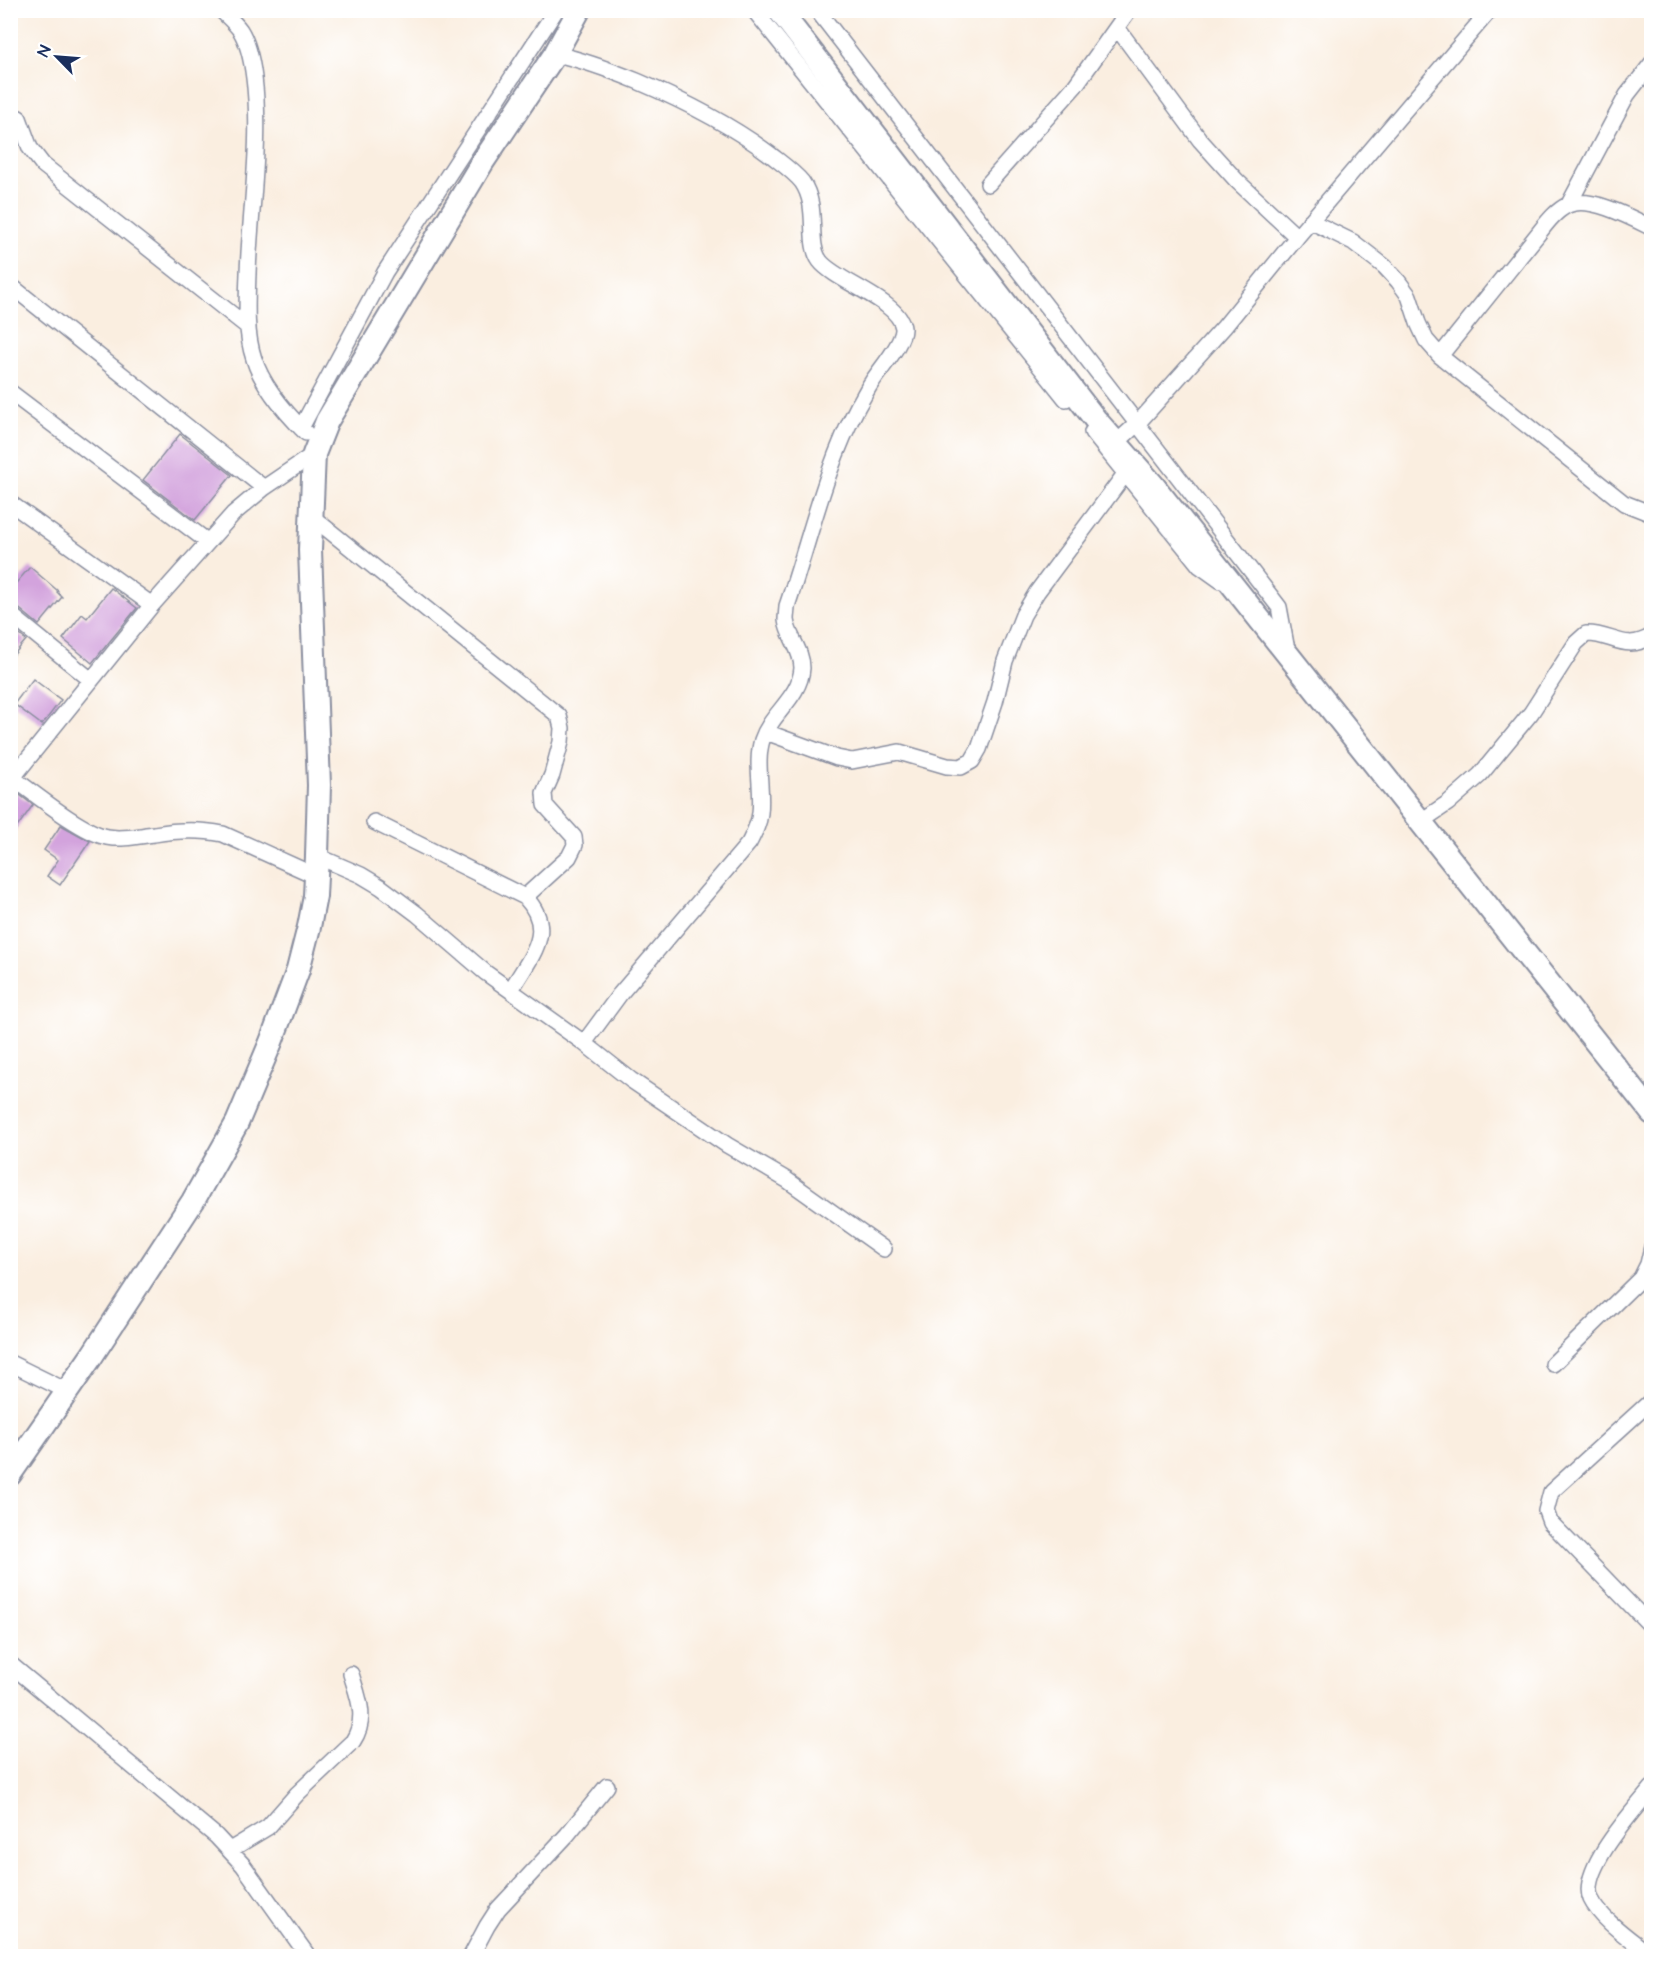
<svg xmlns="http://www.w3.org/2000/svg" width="1662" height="1967" viewBox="0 0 1662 1967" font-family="'Architects Daughter',sans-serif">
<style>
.building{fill:#d3a3dd}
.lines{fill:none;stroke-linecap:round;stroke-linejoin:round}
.street-casing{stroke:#8a8e9f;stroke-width:18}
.secondary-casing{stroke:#8a8e9f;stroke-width:26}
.street{stroke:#fff;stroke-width:15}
.secondary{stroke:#fff;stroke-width:22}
</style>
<rect width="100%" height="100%" fill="#fff"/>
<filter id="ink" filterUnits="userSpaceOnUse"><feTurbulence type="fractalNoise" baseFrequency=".0167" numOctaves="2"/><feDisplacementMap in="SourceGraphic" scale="12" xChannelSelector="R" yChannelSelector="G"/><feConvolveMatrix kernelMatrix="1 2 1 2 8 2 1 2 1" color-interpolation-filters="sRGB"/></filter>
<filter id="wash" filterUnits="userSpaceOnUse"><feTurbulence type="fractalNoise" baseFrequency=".008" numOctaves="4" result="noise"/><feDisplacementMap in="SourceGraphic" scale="24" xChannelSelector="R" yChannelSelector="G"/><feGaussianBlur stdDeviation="1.35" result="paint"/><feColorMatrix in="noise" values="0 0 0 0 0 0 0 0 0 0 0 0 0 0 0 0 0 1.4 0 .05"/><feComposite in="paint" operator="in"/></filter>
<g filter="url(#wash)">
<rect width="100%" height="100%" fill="#faeee0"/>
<g id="blocks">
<path class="building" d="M180,434L232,475L195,520L143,480Z
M30,567L58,591L57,592L62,597L39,625L16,606L10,604V590Z
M111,588L137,608L92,663L63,639L82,614L87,618Z
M10,627L26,640L10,659Z
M33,679L61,700L42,725L14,704Z
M10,790H13L33,805L10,837Z
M61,825L90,841L60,885L47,876L58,860L44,850Z"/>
</g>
</g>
<g filter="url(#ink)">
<use href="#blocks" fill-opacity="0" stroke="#8a8e9f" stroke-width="1.5"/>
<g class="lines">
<g class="street-casing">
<path id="street" d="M221,10C227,16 235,23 240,30C249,44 252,62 254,78C262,139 250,211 248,273C247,302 245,332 254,359C262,385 287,414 306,433
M754,10L1066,399
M817,10L1279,607L1287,650
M1118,29L1200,140L1237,181L1297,237
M555,54C584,60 610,70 637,81C684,101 730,124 771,155C781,163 794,172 802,182C820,208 806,242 820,261C835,281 900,301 903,328C904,343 880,369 872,382C867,389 863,398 858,406C825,468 810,539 787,606C787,610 786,616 786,620C788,637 802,649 802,668C800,698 771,713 762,740C755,763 763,789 760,813C759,824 754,833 749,843L620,994L584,1043
M10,114L19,118L30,148L43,165L248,327
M988,184L1075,86L1129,10
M1569,204L1627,95L1652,63
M1310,221L1353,242L1384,266L1398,281L1409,296L1418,323L1426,340L1440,356L1624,503L1652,514
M10,285L264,488
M1440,356L1538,234C1546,224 1555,211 1568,205C1589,195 1632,218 1652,228
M10,392L208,542
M301,428L385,272L556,10
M1092,432L1200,566L1221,581
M1116,443L1137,424L1224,327L1297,237L1490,10
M10,503L152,605
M311,516L559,716L562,728L561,742L552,775L544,793L545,805L574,837L575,845L569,857L525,897
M10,614L91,680
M766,732L837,758L852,761L899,752L947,766L961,767L972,761L979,749L995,702L1005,661L1023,615L1037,592L1131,466
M13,778C35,794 83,833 107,837C123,840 138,836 154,834C177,830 200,829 223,834L316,876
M10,781L152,605L233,514L264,488L314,454
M374,822L525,897C557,931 530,957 511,990
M1420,822L1448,803L1480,775L1531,713L1576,643L1586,634C1612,633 1624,653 1652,636
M317,856L361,875L381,887L417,914L486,973L584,1043L631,1080L727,1145L787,1180L884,1249
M10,1363L67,1391
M1553,1364L1641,1278L1648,1264L1652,1247
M1652,1400L1551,1492L1546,1511L1550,1522L1652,1627
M10,1664L216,1836L243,1865L308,1956
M230,1850L268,1827L297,1794L353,1741C368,1718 358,1697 351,1674
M471,1956L487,1926L498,1909L567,1835L607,1786
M1651,1956C1633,1941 1601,1920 1591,1899C1578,1871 1635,1809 1652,1788"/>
</g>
<g class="secondary-casing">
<path id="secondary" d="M779,10L1095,419L1153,485L1652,1113
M10,1474L91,1357L193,1201L237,1123L271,1042L298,970L309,927L315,896L317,856L319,785L310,550L314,454L327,421L482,163L555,54L579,10"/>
</g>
<use href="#street" class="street"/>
<use href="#secondary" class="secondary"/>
</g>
</g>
<rect width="1662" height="1967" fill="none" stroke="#fff" stroke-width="36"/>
<g transform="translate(57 57) rotate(295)" stroke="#ffffff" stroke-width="4.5" paint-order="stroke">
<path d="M0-4.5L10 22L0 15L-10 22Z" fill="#1b2f5e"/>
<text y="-9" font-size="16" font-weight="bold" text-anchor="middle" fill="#1b2f5e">N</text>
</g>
</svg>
